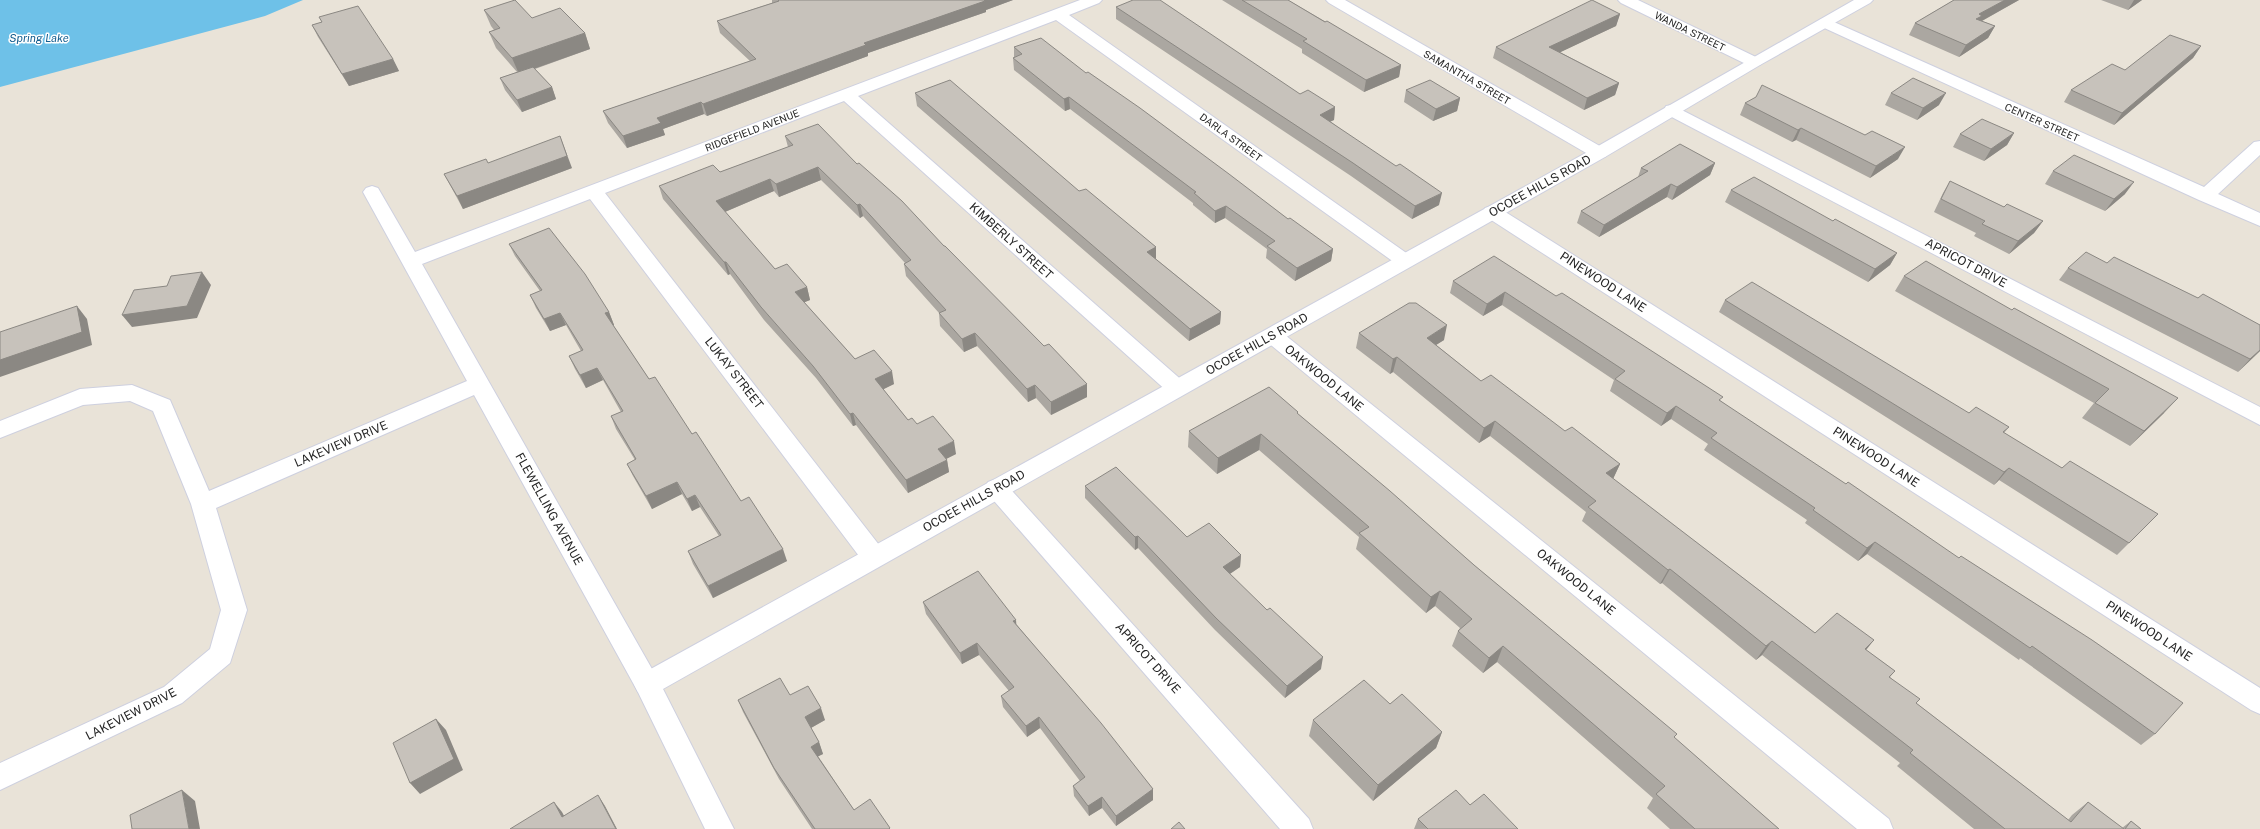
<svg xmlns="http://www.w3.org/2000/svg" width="2260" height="829" viewBox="0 0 2260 829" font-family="'Public Sans',sans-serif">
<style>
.water{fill:#6ec1e8}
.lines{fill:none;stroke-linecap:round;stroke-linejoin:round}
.minor-casing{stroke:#ced0df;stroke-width:2}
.tertiary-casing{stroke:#ced0df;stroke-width:2}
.minor{fill:#fff;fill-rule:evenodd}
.tertiary{fill:#fff;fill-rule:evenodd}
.wall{fill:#aba7a1}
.shaded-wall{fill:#8b8883}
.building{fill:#c7c2bb;stroke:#8b8883}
.labels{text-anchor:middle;stroke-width:3;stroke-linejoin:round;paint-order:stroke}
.far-street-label{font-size:10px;fill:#262626;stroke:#fff}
.far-water-label{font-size:11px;font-style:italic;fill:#125d8f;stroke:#fff}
.street-label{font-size:12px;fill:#262626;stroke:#fff}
</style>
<rect width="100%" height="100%" fill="#e9e3d8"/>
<path class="water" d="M0,0H303L265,16L0,87Z"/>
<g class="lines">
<g class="minor-casing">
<path id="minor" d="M1080,0H1102L1099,3L1069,15L1412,257L1415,261L1412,265L1405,267L1398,265L1056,20L858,96L1185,383L1188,388L1185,393L1177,396L1169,393L844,101L605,193L883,550L886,557L883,564L874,567L865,564L590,199L422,264L656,676L660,684L656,692L647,696L638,692L474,395L216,508L247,610L230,663L182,703L0,790V763L164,687L210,649L221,610L191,504L153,411L130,401L83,405L0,438V421L80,389L132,385L170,400L209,491L467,381L363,192L366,188L372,186L378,188L415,252Z
M1326,0H1345L1605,149L1608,153L1605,157H1593L1329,3Z
M1618,0H1638L1760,59L1762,62L1760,65H1748L1621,3Z
M1825,18L2204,187L2254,142L2260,141V155L2218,194L2260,213V226L2199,200L1820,26L1817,23L1820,20Z
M1672,105L2260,407V425L1666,114L1664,110L1666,106Z
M1492,206L1499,208L2260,688V714L2251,710L1485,216L1483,212L1485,208Z
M1273,329L1280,331L1889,819L1893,829H1857L1266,341L1263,336L1266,331Z
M996,479L1004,482L1309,819L1313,829H1280L988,494L984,488L988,482Z"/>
</g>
<g class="tertiary-casing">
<path id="tertiary" d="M1854,0H1873L1870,3L1760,65L1605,157L663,689L734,829H705L634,684L638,676L1593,149Z"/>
</g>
<use href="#minor" class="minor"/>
<use href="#tertiary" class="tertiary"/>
</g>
<path class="wall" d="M772,0H1013L986,10V12L868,53V56L707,116L704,114L663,129L665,135L627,148L608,123L603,111L750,61L720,33L717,21L772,3Z
M1222,0H1288L1401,65L1399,77L1364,92L1302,53V49Z
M1954,0H2019L1982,21L1995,26L1988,38L1959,57L1909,35L1915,23Z
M2101,0H2142L2128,10Z
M1116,7L1300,94L1335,107L1334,120L1330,121L1439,205L1412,219L1351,176L1116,19Z
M484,10L532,18L585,33L590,49L535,69L552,87L556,99L522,112L505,90L500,78L517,72L496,48L489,32L494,30L491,26Z
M1620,14L1616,26L1560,52L1619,83L1615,95L1584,110L1493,58L1496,47Z
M319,17L393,59L399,71L349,86L318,37L312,25L322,22Z
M2201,46L2193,58L2114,125L2064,102L2071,90L2125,70Z
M1014,47L1086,73L1288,219L1333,249L1331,261L1295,281L1266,258L1267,249L1225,218L1215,223L1193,205V203L1070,109L1065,111L1014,70L1013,58L1014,57Z
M1406,90L1460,98L1457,111L1433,121L1404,102Z
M915,93L1079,191L1156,247V259L1221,312L1220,324L1189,341L917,106Z
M1891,93L1939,105L1917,120L1885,105Z
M1745,103L1898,159L1870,178L1796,140L1792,142L1740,115Z
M2014,133L2007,145L1984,161L1953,147L1960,134Z
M785,136L857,164L944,246L1044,346L1087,384V397L1051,415L1036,398L1028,402L977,346L964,352L940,326L939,313L906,276L904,264L905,263L863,216L860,218L821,180L779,197L774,191L725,212L775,269L807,287L810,300L804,302L855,359L894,384L883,389L908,420L917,424L956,454L946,459L947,460L949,472L908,493L856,425L853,426L816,378L764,320L730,274L728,275L663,199L659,186L720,172L788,147Z
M488,163L572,168L463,209L444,174Z
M1715,163L1710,175L1672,200L1667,197L1599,237L1577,223L1581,211L1638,177L1641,168Z
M2053,171L2125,194L2105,211L2045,184Z
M1950,181L2004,207L2043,221L2034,233L2009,254L1974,236L1976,233L1934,212L1943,193Z
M1731,190L1833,221L1897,253L1890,265L1868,282L1725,202Z
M509,244L609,312L614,325H613L649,379L692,434L741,501L787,561L713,598L693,564L688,551L719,536L700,507L692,511L682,494L652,509L633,476L627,464L635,460L616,429L611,416L621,412L603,380L586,388L575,369L569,356L581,351L566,325L550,331L536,308L530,295L540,291L515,256Z
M2107,263L2198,298L2260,325V351L2238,372L2059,280L2068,268Z
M1904,276L2164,413L2130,446L2082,418L2094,403L1895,291Z
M1453,281L1556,296L1721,401L2155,734L2141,745L2020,658L2019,660L1867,554L1858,561L1805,523L1807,520L1704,450L1708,444L1671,419L1661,426L1610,391L1614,380L1502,305L1483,316L1450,293Z
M1725,300L1969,413L2009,427L2004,433L2062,468L2158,514L2117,555L1999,480L1994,485L1719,312Z
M1359,333L1444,340L1436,345L1481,381L1620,464L1613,479L1815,633L1866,650L1895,671L1890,677L1916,703L2068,820L2072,815L2088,802L2122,828L2131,821L2141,829H1974L1897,766L1900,763L1762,655L1756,660L1662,583L1660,584L1582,521L1586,512L1490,436L1479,443L1393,372L1390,374L1356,348Z
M1298,414L1474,565L1779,829H1670L1647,808L1653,798L1497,662L1483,673L1452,646L1458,631L1460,628L1435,606L1426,613L1356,549L1359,537L1259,450L1217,474L1188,447L1189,431Z
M1085,486L1187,537L1241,555L1240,567L1230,574L1321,669L1285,698L1215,630L1138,548L1135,550L1085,498Z
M923,602L1017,625L1153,789V800L1116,826L1102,808L1089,816L1074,796L1073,786L1080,781L1040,728L1027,737L1003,707L1001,696L1009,691L979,655L962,664L926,614Z
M790,695L825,720L811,728L819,742L823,754L818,756L854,810L890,828V829H812L779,779L743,712L738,700Z
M1390,704L1442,732L1436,748L1373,801L1309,736L1313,720Z
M1470,805L1518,829H1414L1418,819Z"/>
<path class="shaded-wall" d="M984,0H1013L986,10V12L868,53V56L707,116L703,104L864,43Z
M2005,0H2019L1978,23L1970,31L1979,14Z
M2134,0H2142L2128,10Z
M1620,14L1616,26L1546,59L1549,47Z
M1995,26L1988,38L1959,57L1966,45Z
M585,33L590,49L519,74L512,58Z
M2201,46L2193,58L2114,125L2122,113Z
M393,59L399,71L349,86L342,74Z
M1401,65L1399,77L1364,92L1366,80Z
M1619,83L1615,95L1584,110L1587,98Z
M552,87L556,99L522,112L517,100Z
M1946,93L1939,105L1917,120L1923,108Z
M1069,97L1070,109L1065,111L1064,99Z
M1460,98L1457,111L1433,121L1436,109Z
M701,102L704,114L663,129L665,135L627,148L623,136L657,118Z
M1335,107L1334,120L1319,127L1320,115Z
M1801,128L1796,140L1792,142L1798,130Z
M2014,133L2007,145L1984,161L1991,149Z
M560,136L572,168L463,209L457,196Z
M1905,147L1898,159L1870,178L1876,166Z
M1715,163L1710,175L1672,200L1677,187Z
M818,167L821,180L779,197L776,184Z
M770,179L774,191L720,214L716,201Z
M2134,182L2125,194L2105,211L2114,199Z
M1671,184L1667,197L1599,237L1604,225Z
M1442,193L1439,205L1412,219L1415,206Z
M860,204L863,216L860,218L857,205Z
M1226,206L1225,218L1215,223V211Z
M2043,221L2034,233L2009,254L2018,241Z
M1156,247V260L1147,252Z
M1333,249L1331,261L1295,281L1297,268Z
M1897,253L1890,265L1868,282L1875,269Z
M724,262H726L730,274L728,275Z
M202,272L211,285L197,318L132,327L122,315Z
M807,287L810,300L798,305L795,292Z
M1505,292L1502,305L1483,316L1487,304Z
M77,306L87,319L92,345L0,377V360Z
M609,312L614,325L611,326L605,313Z
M1221,312L1220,324L1189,341L1190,329Z
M560,313L566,325L550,331L544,319Z
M1447,325L1444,340L1423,353L1427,338Z
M975,333L977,346L964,352L962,339Z
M2260,350V351L2238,372L2250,359Z
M1397,357L1393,372L1390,374L1393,359Z
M597,368L603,380L586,388L580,375Z
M892,371L894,384L878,392L875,379Z
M1087,384V397L1051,415V402Z
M1035,385L1036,398L1028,402L1027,389Z
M2178,398L2164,413L2130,446L2144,431Z
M1676,406L1671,419L1661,426L1667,413Z
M853,413L856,425L853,426L850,414Z
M1495,421L1490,436L1479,443L1484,428Z
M1261,434L1259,450L1217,474L1218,458Z
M954,441L956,454L940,462L938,449Z
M947,460L949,472L908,493L906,480Z
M1620,464L1613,479L1606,473Z
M2009,468L1999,480L1994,485L2004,472Z
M677,482L682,494L652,509L646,496Z
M695,495L700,507L692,511L687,499Z
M1138,536V548L1135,550V537Z
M1875,542L1867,554L1858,561L1867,548Z
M783,549L787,561L713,598L708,586Z
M1241,555L1240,567L1222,579L1223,567Z
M1670,569L1662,583L1660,584L1668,570Z
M1440,591L1435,606L1426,613L1431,597Z
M1016,620L1017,632L1013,621Z
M1874,640L1863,654L1865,649Z
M1772,641L1762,655L1756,660L1766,646Z
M977,643L979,655L962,664L960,653Z
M1503,646L1497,662L1483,673L1489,658Z
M1323,657L1321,669L1285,698L1287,686Z
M821,708L825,720L809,729L805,717Z
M1039,717L1040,728L1027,737L1026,726Z
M436,719L446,730L463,770L420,794L410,783Z
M1442,732L1436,748L1373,801L1378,785Z
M819,742L823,754L815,758L811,747Z
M1153,789V800L1116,826V816Z
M182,790L195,801L200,829H189Z
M598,795L605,806L617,829H616Z
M1102,797V808L1089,816L1088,806Z
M554,802L562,812L570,827L562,817Z"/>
<path class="building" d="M515,0L532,18L560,8L585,33L512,58L489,32L500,28L484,10Z
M778,0H984L985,1L864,43L866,45L703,104L701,102L657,118L661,123L623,136L603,111L756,59L717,21L779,1Z
M1133,0H1160L1300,94L1308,90L1335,107L1320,115L1396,166L1400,164L1442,193L1415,206L1353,163L1116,7Z
M1242,0H1288L1325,22L1327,21L1401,65L1366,80L1303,41L1307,39Z
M1592,0L1620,14L1549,47L1619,83L1587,98L1496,47Z
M1954,0H2005L1979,14L1982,16L1976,19L1995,26L1966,45L1915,23Z
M358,6L393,59L342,74L312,25L322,22L319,17Z
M2170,35L2201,46L2122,113L2071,90L2112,64L2125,70Z
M1041,38L1086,73L1088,72L1140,108L1229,174L1288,219L1290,218L1333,249L1297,268L1267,246L1275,241L1226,206L1215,211L1194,193L1196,192L1069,97L1064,99L1013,58L1022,54L1014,47Z
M533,67L552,87L517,100L500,78Z
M1913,78L1946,93L1923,108L1891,93Z
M950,80L1079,191L1086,189L1156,247L1147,252L1221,312L1190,329L915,93Z
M1430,80L1460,98L1436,109L1406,90Z
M1762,85L1865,135L1872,131L1905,147L1876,166L1801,128L1798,130L1745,103L1756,97Z
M1982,119L2014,133L1991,149L1960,134Z
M818,124L857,164L859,163L902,201L944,246H945L1044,346L1049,344L1087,384L1051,402L1035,385L1027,389L975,333L962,339L939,313L946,310L904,264L911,260L860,204L857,205L818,167L776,184L770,179L716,201L775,269L787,264L807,287L795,292L855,359L874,350L892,371L875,379L908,420L912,418L917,424L933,416L954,441L938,449L947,460L906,480L853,413L850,414L813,366L761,307L726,262H724L659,186L713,165L720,172L793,145L785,136Z
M560,136L567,156L457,196L444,174L486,159L488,163Z
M1680,144L1715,163L1677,187L1671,184L1604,225L1581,211L1648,171L1641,168Z
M2074,155L2134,182L2114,199L2053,171Z
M1754,177L1833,221L1835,219L1897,253L1875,269L1731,190Z
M1950,181L2004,207L2007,204L2043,221L2018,241L1982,224L1985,221L1941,199Z
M549,228L585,274L609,312L605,313L649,379L655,377L692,434L696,432L741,501L749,497L783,549L708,586L688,551L721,535L695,495L687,499L677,482L646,496L627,464L636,459L611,416L623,411L597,368L580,375L569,356L583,350L560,313L544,319L530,295L542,290L509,244Z
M2086,252L2107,263L2114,257L2198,298L2203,294L2260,325V350L2250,359L2068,268Z
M1494,256L1556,296L1562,293L1723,397L1719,400L1846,484L1848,482L1959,558L1961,556L2092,640L2183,703L2155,734L2032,646L2030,648L1875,542L1867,548L1813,510L1815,508L1711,438L1717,433L1676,406L1667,413L1615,379L1625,371L1505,292L1487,304L1453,281Z
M1926,261L2012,310L2014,308L2178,398L2144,431L2095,403L2109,389L1904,276Z
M202,272L187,306L122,315L134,290L167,286L171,276Z
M1752,282L1969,413L1976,407L2009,427L2003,432L2062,468L2070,461L2158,514L2129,543L2009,468L2004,472L1725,300Z
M1409,303H1416L1447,325L1427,338L1481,381L1491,375L1565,431L1572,427L1620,464L1606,473L1815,633L1837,613L1874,640L1865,649L1895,671L1889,677L1920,699L1916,703L2071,822L2088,802L2124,829H2005L1910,753L1913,750L1772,641L1766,646L1670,569L1668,570L1588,507L1596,501L1495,421L1484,428L1397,357L1393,359L1359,333Z
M77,306L82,332L0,360V332Z
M1269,387L1298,412L1297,413L1390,491L1474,565L1677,734L1674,737L1779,829H1695L1656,794L1665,786L1503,646L1489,658L1458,631L1472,619L1440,591L1431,597L1359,533L1369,527L1261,434L1218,458L1189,431Z
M1116,467L1187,537L1209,523L1241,555L1223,567L1267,610L1270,608L1323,657L1287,686L1216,618L1138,536L1135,537L1085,486Z
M978,571L1016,620L1013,621L1101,723L1153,789L1116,816L1102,797L1088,806L1073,786L1085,777L1039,717L1026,726L1001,696L1014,687L977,643L960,653L923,602Z
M780,678L790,695L808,686L821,708L805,717L819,742L811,747L854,810L870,799L890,828L889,829H815L774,768L738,700Z
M1364,680L1390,704L1402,694L1442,732L1378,785L1313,720Z
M436,719L454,759L410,783L393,743Z
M182,790L189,829H132L130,815Z
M1456,790L1470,805L1484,794L1518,829H1428L1418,819Z
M598,795L616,829H510L554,802L562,817Z
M2131,821L2141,829H2125Z
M1179,822L1185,829H1171Z"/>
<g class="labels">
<g class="far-street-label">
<text transform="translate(1690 31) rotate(26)" y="4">WANDA STREET</text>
<text transform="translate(1467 77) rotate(30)" y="4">SAMANTHA STREET</text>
<text transform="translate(2042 122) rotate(24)" y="4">CENTER STREET</text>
<text transform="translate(752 130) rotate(-21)" y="4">RIDGEFIELD AVENUE</text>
<text transform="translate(1231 137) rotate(36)" y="4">DARLA STREET</text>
</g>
<g class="far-water-label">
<text x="39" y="42">Spring Lake</text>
</g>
<g class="street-label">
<text transform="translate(1540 186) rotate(-29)" y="4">OCOEE HILLS ROAD</text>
<text transform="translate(1011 241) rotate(42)" y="4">KIMBERLY STREET</text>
<text transform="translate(1966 263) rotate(28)" y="4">APRICOT DRIVE</text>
<text transform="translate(1603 282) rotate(33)" y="4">PINEWOOD LANE</text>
<text transform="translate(1257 344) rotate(-29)" y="4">OCOEE HILLS ROAD</text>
<text transform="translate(734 373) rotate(52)" y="4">LUKAY STREET</text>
<text transform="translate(1324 378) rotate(39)" y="4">OAKWOOD LANE</text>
<text transform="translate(341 444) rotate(-23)" y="4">LAKEVIEW DRIVE</text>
<text transform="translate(1876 457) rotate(33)" y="4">PINEWOOD LANE</text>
<text transform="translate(974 501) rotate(-29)" y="4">OCOEE HILLS ROAD</text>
<text transform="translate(549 509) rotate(61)" y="4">FLEWELLING AVENUE</text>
<text transform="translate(1576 582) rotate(39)" y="4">OAKWOOD LANE</text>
<text transform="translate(2149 631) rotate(33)" y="4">PINEWOOD LANE</text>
<text transform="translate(1148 658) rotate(48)" y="4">APRICOT DRIVE</text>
<text transform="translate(131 714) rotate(-27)" y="4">LAKEVIEW DRIVE</text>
</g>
</g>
</svg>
